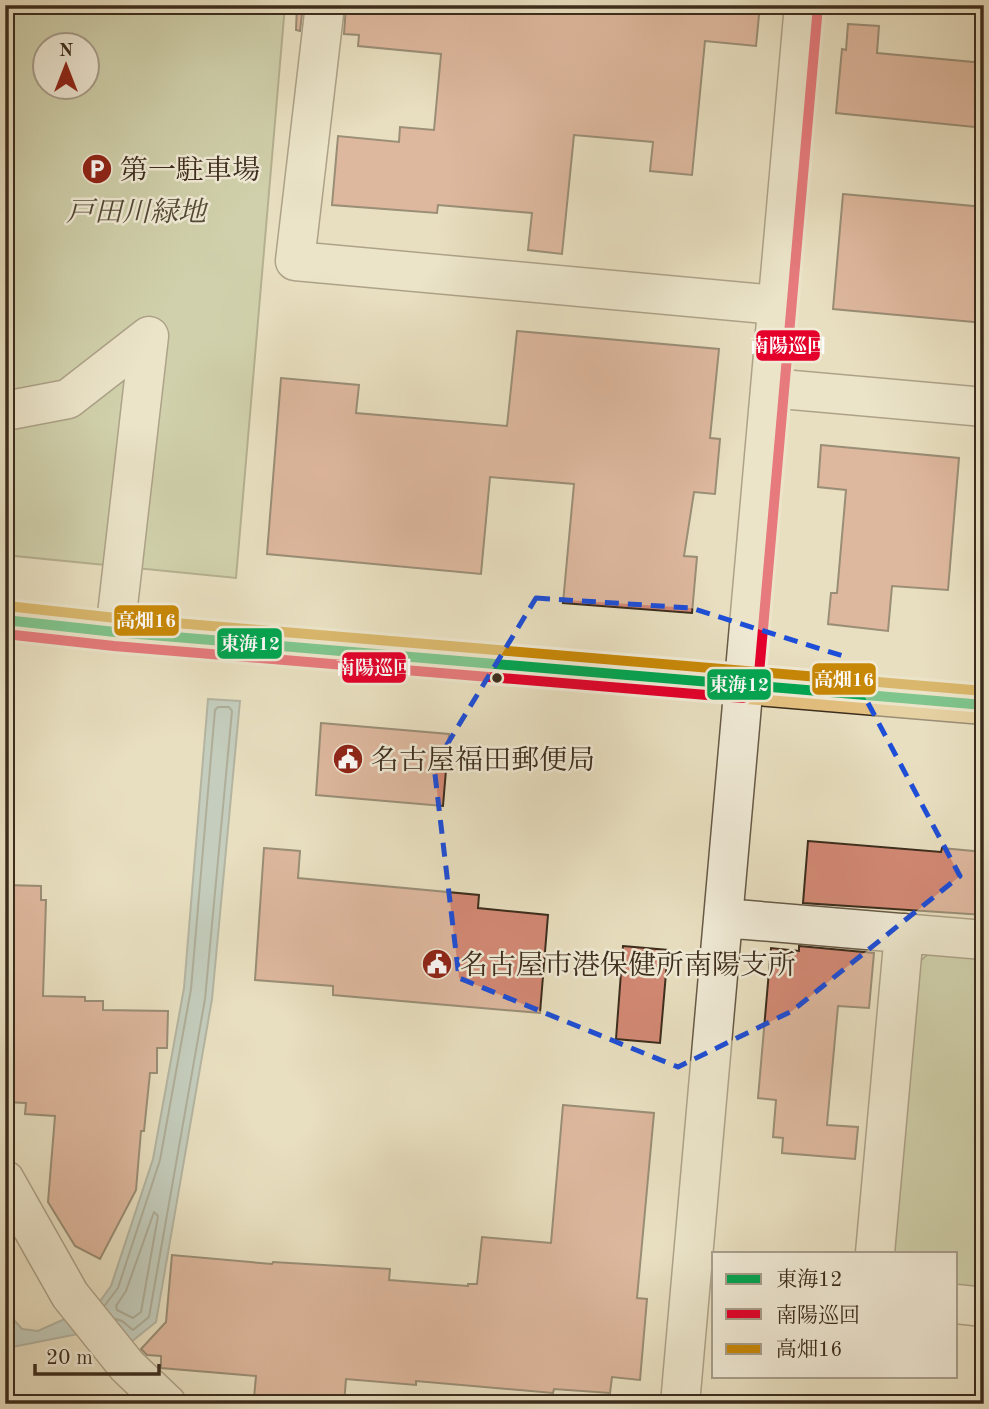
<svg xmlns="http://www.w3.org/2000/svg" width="989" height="1409" viewBox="0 0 989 1409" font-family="'Old Standard TT','Noto Serif JP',serif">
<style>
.green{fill:#b3c294;stroke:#787858;stroke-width:2;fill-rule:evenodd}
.water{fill:#9bbabc;stroke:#75827c;stroke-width:2}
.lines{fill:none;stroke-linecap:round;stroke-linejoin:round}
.shore{stroke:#6c746c;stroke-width:2}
.building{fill:#d38975;stroke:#3c2d1d;stroke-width:2}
.minor-casing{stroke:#675a46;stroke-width:41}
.major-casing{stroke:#3c2d1d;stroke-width:41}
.minor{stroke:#f0ead6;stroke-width:38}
.major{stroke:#e4c080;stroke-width:38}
.bus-1-casing{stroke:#f0ead6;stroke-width:16}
.bus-2-casing{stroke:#f0ead6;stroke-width:16}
.bus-3-casing{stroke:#f0ead6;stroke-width:16}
.bus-1{stroke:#00a651;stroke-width:10}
.bus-2{stroke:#e4002b;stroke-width:10}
.bus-3{stroke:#c88807;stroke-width:10}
.marked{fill:none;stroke:#1d4ed8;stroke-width:5;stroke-dasharray:14 9;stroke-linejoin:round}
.bus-dot{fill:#3c2d1d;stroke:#f0ead6;stroke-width:2.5}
.labels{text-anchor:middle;stroke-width:5;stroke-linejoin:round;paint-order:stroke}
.poi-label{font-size:28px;fill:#3c2d1d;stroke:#f0ead6;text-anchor:start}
.park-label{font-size:28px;font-style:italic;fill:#544b35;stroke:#f0ead6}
.line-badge{stroke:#f0ead6;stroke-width:2.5}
.badge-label{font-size:19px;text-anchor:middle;font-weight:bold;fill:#fff}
</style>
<rect width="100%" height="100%" fill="#e8dfc0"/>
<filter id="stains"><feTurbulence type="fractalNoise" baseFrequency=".00286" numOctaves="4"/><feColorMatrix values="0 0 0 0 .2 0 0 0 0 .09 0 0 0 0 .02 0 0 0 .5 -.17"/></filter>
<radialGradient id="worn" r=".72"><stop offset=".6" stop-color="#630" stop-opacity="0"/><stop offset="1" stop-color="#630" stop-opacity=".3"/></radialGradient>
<path class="green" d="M5,5H285L236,578L5,555ZM46,46H88V88H46Z
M929,953L984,958V1289L956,1286V1253H890L914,967Z"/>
<path class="water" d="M208,699L240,701L212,999L156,1322L131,1342L118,1326L12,1347L11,1366L5,1372V1280L14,1302L13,1319L22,1329L38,1331L98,1304L111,1286L153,1159L184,988Z"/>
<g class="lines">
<path class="shore" d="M154,1212L158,1216L141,1312L133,1318L117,1310L116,1306L126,1291Z
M105,1305L118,1288L160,1160L191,989L215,710L218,707H229L232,711L205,999L149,1317L133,1330L122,1321L116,1319"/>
</g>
<path class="building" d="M297,5H303L300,31L296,30Z
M346,5H760L756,46L705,41L692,175L650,171L653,142L574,135L562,254L528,250L532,213L438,205L437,213L332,205L338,136L399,142L400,127L434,130L441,54L358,46L359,35L344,34Z
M848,24L879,26L877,53L984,63V128L836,113L842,49L846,50Z
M843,194L984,207V323L833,309Z
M517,331L719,349L710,438L720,439L715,494L694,492L684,556L697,557L692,613L563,603L574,484L490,477L481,574L267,554L281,378L359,385L356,413L507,426Z
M821,445L959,458L948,590L892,586L888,631L828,624L831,593H837L846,490L818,487Z
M321,723L449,734L443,806L316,795Z
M808,841L941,852L942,848L984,852V915L803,903Z
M264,848L300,851L298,878L479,895L478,908L548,915L540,1013L333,995V986L255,980Z
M5,885L41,886V900H46L43,996L85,997V1001H103V1010L168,1011L167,1048H157V1073H150L144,1131H141L136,1190L100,1259L75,1246L48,1202L55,1116L25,1114L26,1103L5,1102Z
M623,946L668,950L660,1043L616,1039Z
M799,946L874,953L869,1008L838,1006L827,1125L858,1127L855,1159L782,1153L783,1138L773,1137L776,1100L758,1098L771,948L799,951Z
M563,1105L654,1113L637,1298L647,1299L640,1380L612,1377L610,1393L554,1389L553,1393L416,1381V1385L346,1379L344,1404H327L254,1398L256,1376L161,1368V1356L147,1355L141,1349L166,1322L172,1255L272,1264L273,1262L390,1269L389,1280L468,1286V1284H477L482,1237L551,1243Z"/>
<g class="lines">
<g class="minor-casing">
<path id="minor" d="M325,5L295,261L777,305
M770,388L984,407
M5,411L68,399L149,336L115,632
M724,918L984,940
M5,1180L70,1295L127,1366L167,1404
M875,1253L904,933
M956,1304L984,1307
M680,1404L804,5"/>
</g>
<g class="major-casing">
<path id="major" d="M5,620L115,632L984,705"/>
</g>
<use href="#minor" class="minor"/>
<use href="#major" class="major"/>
<g class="bus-1-casing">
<path id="bus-1" d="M5,620L115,632L984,705"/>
</g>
<g class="bus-2-casing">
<path id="bus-2" d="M5,634L114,646L743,698
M758,685L818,6"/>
</g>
<g class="bus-3-casing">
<path id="bus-3" d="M7,606L116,618L984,691"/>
</g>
<use href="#bus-1" class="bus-1"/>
<use href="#bus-2" class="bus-2"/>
<use href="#bus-3" class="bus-3"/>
</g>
<path d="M0 0H989V1409H0ZM536,598L691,608L843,656L960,876L792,1011L678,1067L459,978L434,766Z" fill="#e8dfc0" fill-opacity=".55" fill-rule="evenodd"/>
<path class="marked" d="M536,598L691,608L843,656L960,876L792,1011L678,1067L459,978L434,766Z"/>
<defs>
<g id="parking-disc" transform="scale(1.575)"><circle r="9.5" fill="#8f2418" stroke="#f0ead6"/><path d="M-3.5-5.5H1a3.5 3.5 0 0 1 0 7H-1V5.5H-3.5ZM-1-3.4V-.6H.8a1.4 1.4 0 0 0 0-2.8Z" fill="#fff"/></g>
<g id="civic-disc" transform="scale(1.575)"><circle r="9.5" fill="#8f2418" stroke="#f0ead6"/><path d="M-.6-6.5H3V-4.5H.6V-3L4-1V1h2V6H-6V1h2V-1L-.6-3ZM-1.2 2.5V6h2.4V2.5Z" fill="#fff"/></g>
</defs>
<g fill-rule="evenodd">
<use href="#parking-disc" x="97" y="169"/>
<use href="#civic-disc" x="348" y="759"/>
<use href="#civic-disc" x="437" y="964"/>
</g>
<circle class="bus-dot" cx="497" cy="678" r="6"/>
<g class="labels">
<g class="poi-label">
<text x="120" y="179">第一駐車場</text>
<text x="371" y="769">名古屋福田郵便局</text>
<text x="460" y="974">名古屋市港保健所南陽支所</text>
</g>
<g class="park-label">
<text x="136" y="221">戸田川緑地</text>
</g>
</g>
<g class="line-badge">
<rect x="755" y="329" width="66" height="33" rx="7" fill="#e4002b"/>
<rect x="113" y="604" width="67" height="33" rx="7" fill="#c88807"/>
<rect x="216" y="627" width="67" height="33" rx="7" fill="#00a651"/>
<rect x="341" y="651" width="66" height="33" rx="7" fill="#e4002b"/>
<rect x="811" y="662" width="66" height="34" rx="7" fill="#c88807"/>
<rect x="706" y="668" width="66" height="33" rx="7" fill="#00a651"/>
</g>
<g class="badge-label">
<text x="788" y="352">南陽巡回</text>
<text x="146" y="627">高畑16</text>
<text x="250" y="650">東海12</text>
<text x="374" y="674">南陽巡回</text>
<text x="844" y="686">高畑16</text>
<text x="739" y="691">東海12</text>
</g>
<rect width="989" height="1409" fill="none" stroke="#e8dfc0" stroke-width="28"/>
<rect x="7" y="7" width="975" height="1395" fill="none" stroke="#3c2d1d" stroke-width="3.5"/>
<rect x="14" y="14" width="961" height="1381" fill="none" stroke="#3c2d1d" stroke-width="2"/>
<rect x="712" y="1252" width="245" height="126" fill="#f0ead6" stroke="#a89e8c" stroke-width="2"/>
<rect x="726" y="1274" width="35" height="10" fill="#00a651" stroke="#a89e8c" stroke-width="2"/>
<text x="776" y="1286" font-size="21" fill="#3c2d1d">東海12</text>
<rect x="726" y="1309" width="35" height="10" fill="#e4002b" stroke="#a89e8c" stroke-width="2"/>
<text x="776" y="1322" font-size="21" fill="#3c2d1d">南陽巡回</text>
<rect x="726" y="1344" width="35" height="10" fill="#c88807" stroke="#a89e8c" stroke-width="2"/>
<text x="776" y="1356" font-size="21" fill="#3c2d1d">高畑16</text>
<g transform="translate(66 66)"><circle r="33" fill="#f0ead6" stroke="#a89e8c" stroke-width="2"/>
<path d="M0-5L12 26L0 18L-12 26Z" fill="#8f2418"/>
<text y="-10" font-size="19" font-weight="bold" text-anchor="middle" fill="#3c2d1d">N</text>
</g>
<path d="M35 1364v10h124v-10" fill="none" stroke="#3c2d1d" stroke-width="3.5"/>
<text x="46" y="1364" font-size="21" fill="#3c2d1d" stroke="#f0ead6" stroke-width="5" paint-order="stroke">20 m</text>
<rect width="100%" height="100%" filter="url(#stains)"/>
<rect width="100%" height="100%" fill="url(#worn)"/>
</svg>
